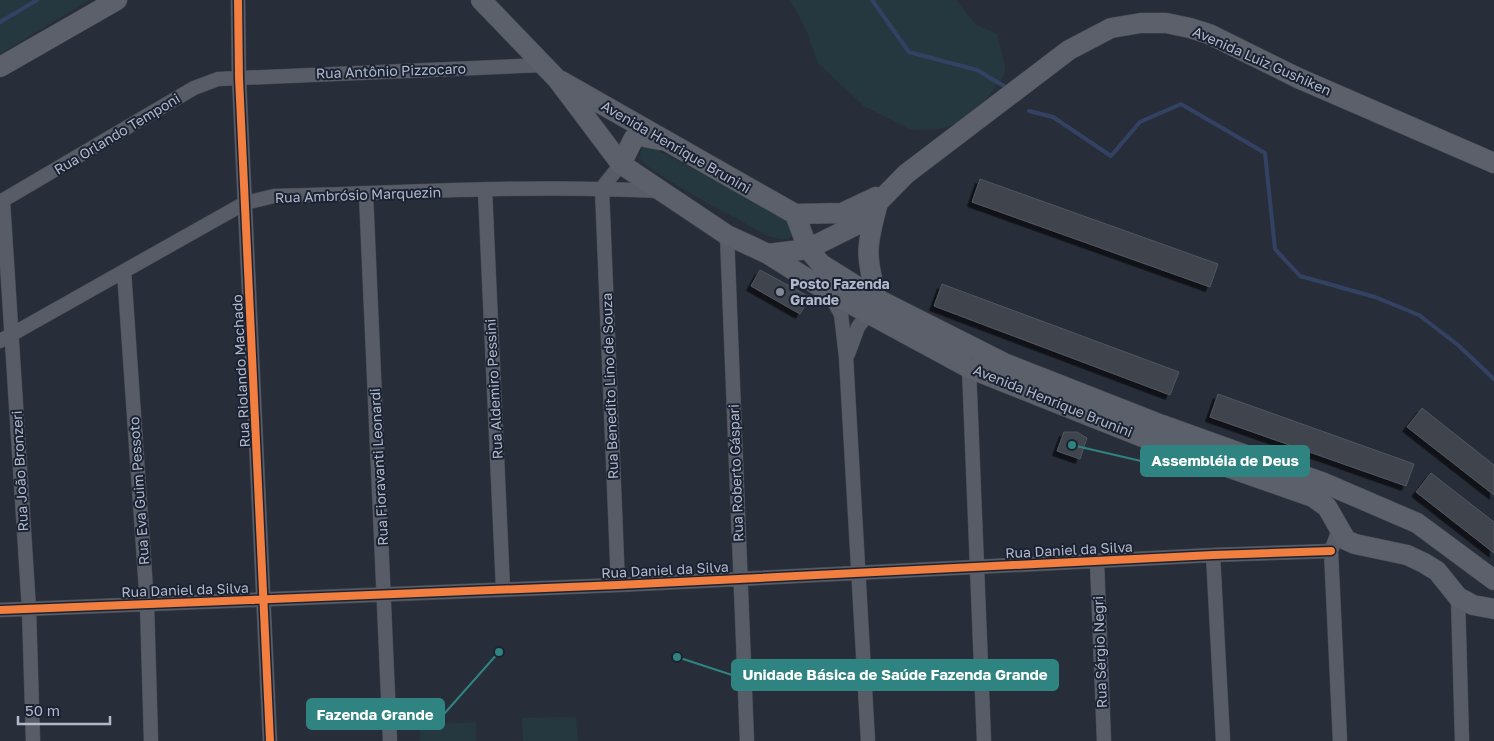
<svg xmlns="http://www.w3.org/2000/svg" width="1494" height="741" viewBox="0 0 1494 741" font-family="'Golos Text',sans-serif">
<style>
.green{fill:#25383f}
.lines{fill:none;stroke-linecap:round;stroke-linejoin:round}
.stream{stroke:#334263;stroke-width:4}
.building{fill:#40444e;stroke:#505560;filter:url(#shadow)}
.street-casing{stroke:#454951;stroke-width:15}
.secondary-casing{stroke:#454951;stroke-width:21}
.street{stroke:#585c66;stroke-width:14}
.secondary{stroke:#5c606a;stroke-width:20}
.cycleway-casing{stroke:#1b2333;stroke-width:11}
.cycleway{stroke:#f27e40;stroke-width:8}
.poi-dot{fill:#818897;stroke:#1b2333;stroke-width:2}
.labels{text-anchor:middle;stroke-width:4;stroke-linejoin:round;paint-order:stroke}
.street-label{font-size:14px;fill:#b1b8ca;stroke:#1b2333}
.poi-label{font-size:14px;font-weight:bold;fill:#b1b8ca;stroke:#1b2333;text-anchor:start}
.leader{fill:none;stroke:#2f8380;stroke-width:2}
.callout-dot{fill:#2f8380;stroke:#1b2333;stroke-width:2}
.callout{fill:#2f8380;stroke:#2f8380;stroke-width:2}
.callout-label{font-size:15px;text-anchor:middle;font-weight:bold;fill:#fff}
</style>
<defs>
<filter id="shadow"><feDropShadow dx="-4.5" dy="4.5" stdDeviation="0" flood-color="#0009"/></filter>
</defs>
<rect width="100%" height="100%" fill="#282e39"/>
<path class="green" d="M0,0H89L0,54Z
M790,0H956L975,24L997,34L1005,66V74L986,99L955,124L939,129L911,130L864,106L818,63L805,27Z
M643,143L786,217L794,233C790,237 789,239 784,239C766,239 750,225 734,217C704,202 676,185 647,166L639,158Z
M576,717L578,741H523L522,718Z
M476,722V741H420V725Z"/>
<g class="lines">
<path class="stream" d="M872,0L909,52L977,70L1004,86
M0,22L37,0
M1029,111L1053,117L1111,156L1140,122L1181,104L1265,153L1275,249L1300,276L1375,297L1419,315L1458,345L1494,379"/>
</g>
<path class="building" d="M980,179L1218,264L1210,287L972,202Z
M760,270L810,297L800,314L751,286Z
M942,284L1179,372L1170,395L934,306Z
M1218,394L1414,464L1406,486L1210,417Z
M1422,408L1494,465V495L1407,427Z
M1064,432H1077L1087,438L1080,459L1057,451Z
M1431,473L1494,522V553L1416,492Z"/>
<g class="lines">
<g class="street-casing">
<path id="street" d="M238,0L239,78L270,741
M602,188L618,585
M602,188L621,164
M485,190L503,589
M366,194L390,741
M3,201L29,609L33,741
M0,202L194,88L218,79L543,65
M727,235L747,741
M124,271L147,604L151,741
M829,293L841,314L846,357L868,741
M0,341L245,203L274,196C402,193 531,184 659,191
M848,354L858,327L869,313
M969,368L984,741
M1339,530L1331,551L1340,741
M1213,555L1223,741
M1097,562L1104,741
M1458,597L1462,741
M0,610L618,585L1213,555L1331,551"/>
</g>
<g class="secondary-casing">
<path id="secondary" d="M481,0L557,79L621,164L727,235L768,254L827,291L969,368L1150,440L1313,497L1327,507L1346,540L1355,544L1407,555L1424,563L1437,571L1458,597L1473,605L1494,609
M0,67L117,0
M561,81L795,214
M621,164L634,138L640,136L660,140
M795,214L808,249L821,264L877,299L1004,363L1162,425L1324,483L1417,523L1494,580
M795,214L842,213L876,197
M768,254L808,249L856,225L906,174L1069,50L1111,28L1141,23H1166L1190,28L1209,34L1298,78L1494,163
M877,299C865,255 866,246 878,203"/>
</g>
<use href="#street" class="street"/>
<use href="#secondary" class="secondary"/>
<g class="cycleway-casing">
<path id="cycleway" d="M238,0L239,78L270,741
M0,610L618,585L1213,555L1331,551"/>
</g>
<use href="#cycleway" class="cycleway"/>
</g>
<circle class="poi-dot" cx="780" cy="292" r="5"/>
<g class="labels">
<g class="street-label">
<text transform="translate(1262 61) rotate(24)" y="5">Avenida Luiz Gushiken</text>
<text transform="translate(391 71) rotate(-2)" y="5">Rua Antônio Pizzocaro</text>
<text transform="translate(117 134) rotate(-31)" y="5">Rua Orlando Temponi</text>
<text transform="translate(676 147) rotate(30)" y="5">Avenida Henrique Brunini</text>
<text transform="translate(358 195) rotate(-2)" y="5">Rua Ambrósio Marquezin</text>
<text transform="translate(241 371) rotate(-93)" y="5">Rua Riolando Machado</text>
<text transform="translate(610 386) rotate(-92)" y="5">Rua Benedito Lino de Souza</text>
<text transform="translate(494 389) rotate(-93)" y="5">Rua Aldemiro Pessini</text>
<text transform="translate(1053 401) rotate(22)" y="5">Avenida Henrique Brunini</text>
<text transform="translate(379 467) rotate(-93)" y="5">Rua Fioravanti Leonardi</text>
<text transform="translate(20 471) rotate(-93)" y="5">Rua João Bronzeri</text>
<text transform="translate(736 473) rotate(-92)" y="5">Rua Roberto Gáspari</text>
<text transform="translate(139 491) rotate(-94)" y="5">Rua Eva Guim Pessoto</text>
<text transform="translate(1069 550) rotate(-3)" y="5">Rua Daniel da Silva</text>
<text transform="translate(665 570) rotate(-3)" y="5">Rua Daniel da Silva</text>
<text transform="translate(185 590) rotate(-2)" y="5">Rua Daniel da Silva</text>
<text transform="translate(1100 652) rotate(-92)" y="5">Rua Sérgio Negri</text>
</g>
<g class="poi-label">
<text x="790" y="289">Posto Fazenda<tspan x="790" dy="16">Grande</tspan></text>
</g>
</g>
<path class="leader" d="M1072 445L1141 461M677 657L732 675M499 652L444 714"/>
<g class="callout-dot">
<circle cx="1072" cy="445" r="5"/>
<circle cx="677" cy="657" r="5"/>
<circle cx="499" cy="652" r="5"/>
</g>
<g class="callout">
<rect x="1141" y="446" width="168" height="30" rx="5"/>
<rect x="732" y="660" width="326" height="30" rx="5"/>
<rect x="307" y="699" width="137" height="30" rx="5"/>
</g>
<g class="callout-label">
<text x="1225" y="466">Assembléia de Deus</text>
<text x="895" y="680">Unidade Básica de Saúde Fazenda Grande</text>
<text x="375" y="720">Fazenda Grande</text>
</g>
<path d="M18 716v8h92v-8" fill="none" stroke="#b1b8ca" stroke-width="2.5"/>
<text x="25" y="716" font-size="15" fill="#b1b8ca" stroke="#1b2333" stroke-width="4" paint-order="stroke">50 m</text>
</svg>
